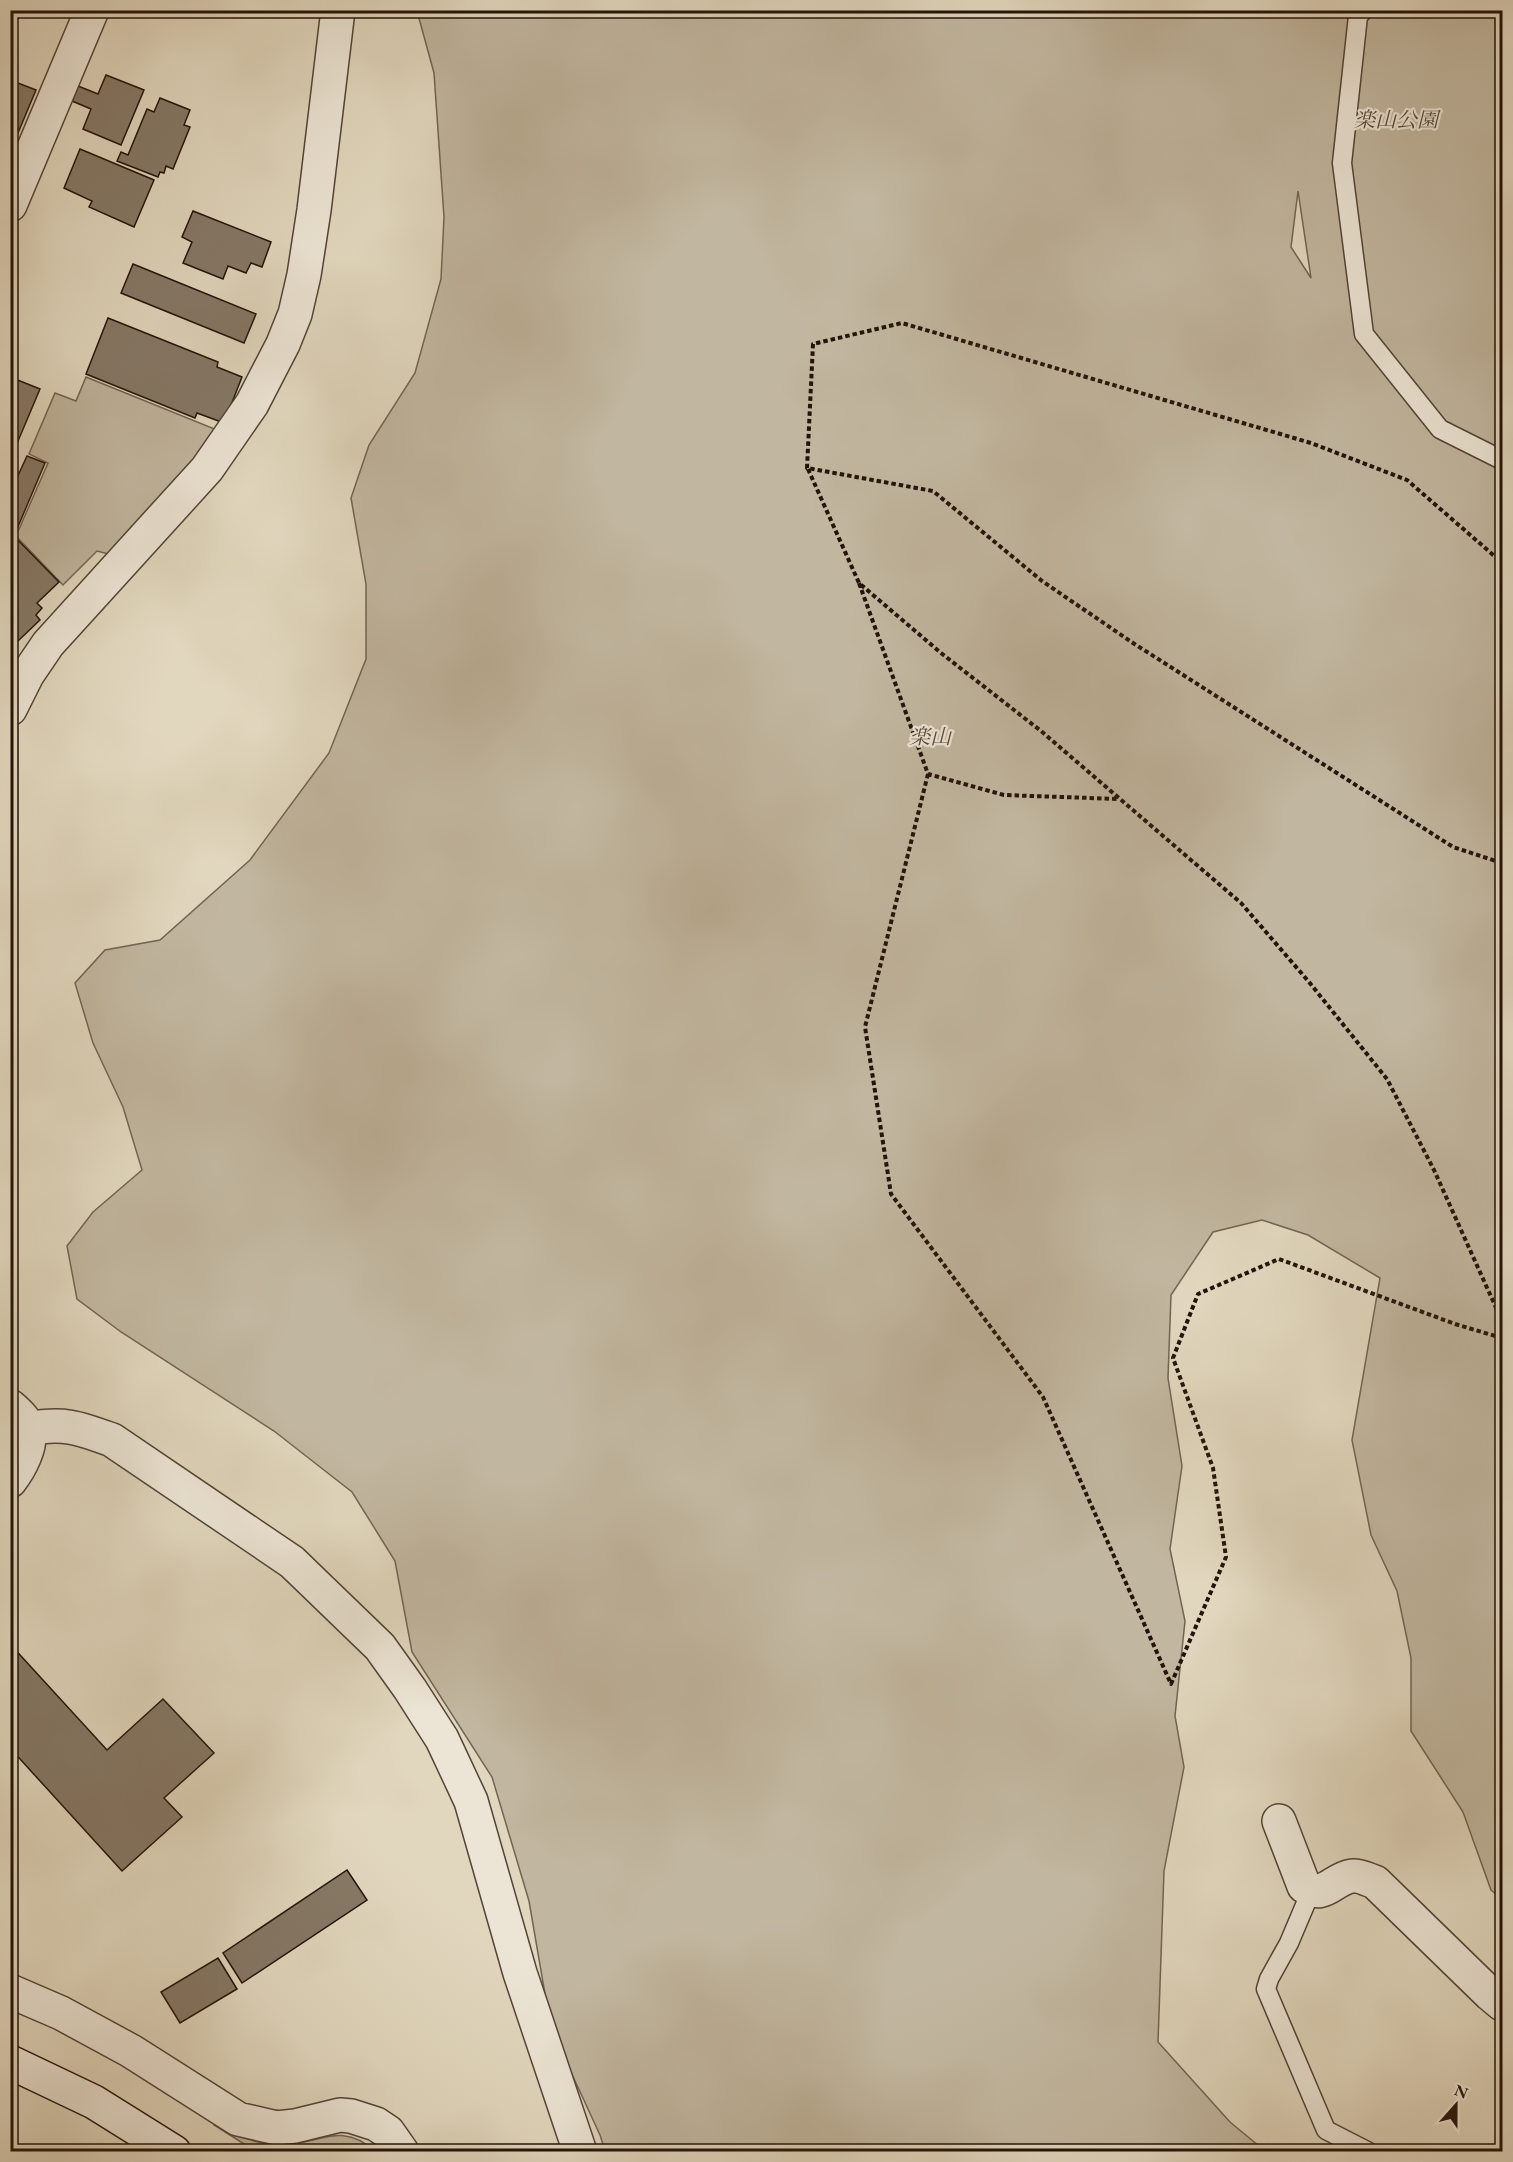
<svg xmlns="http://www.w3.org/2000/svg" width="1513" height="2162" viewBox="0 0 1513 2162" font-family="'EB Garamond','Noto Serif JP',serif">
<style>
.green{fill:#c1b69f;stroke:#726454;stroke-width:1.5;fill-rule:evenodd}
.building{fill:#867967;stroke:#241309;stroke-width:1.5}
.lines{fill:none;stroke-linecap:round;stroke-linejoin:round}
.service-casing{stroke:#534436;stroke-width:21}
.minor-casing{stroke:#534436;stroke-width:36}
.secondary-casing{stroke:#241309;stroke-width:36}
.path{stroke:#241309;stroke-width:4;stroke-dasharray:4.5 3;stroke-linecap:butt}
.service{stroke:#ece5d5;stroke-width:18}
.minor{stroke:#ece5d5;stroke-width:33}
.secondary{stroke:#ece5d5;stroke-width:33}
.labels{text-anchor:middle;stroke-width:4.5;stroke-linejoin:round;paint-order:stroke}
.park-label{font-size:21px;font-style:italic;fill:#5b4c3e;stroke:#ece5d5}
</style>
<rect width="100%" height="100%" fill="#e1d7be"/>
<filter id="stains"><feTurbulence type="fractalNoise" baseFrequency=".00333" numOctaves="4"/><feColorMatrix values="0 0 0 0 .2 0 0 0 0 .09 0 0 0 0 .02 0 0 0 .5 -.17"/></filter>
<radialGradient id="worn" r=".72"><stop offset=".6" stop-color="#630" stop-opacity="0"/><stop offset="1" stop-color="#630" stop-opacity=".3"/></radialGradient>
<path class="green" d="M417,11H1502V1899L1491,1890L1463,1812L1411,1731V1658L1397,1591L1371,1535L1352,1440L1380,1278L1308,1235L1262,1220L1213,1232L1171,1295L1168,1378L1182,1466L1170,1549L1185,1621L1175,1716L1184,1767L1164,1871L1158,2042L1230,2122L1265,2151H605L600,2135L551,2029L529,1901L492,1777L412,1652L395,1561L352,1492L274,1431L121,1332L77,1299L67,1246L93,1212L142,1170L123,1107L93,1043L75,983L105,950L160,940L250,860L329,753L366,659V584L351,498L369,445L415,373L441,279L444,217L434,73ZM1298,191L1311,278L1291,247Z
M86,377L222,432L116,556L97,551L63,585L16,536L48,463L29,454L55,393L76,401Z
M215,2123C234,2133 254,2144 276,2145C315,2147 341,2119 374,2151H255L219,2128L214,2125Z"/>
<path class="building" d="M106,75L144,90L121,145L83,129L91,109L72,101L78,86L98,94Z
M10,80L36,90L15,140L10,138Z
M160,98L190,110L184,125L190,127L173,169L166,166L164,173L160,172L158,177L117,161L121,152L128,155L147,109L154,112Z
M80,149L154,180L134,227L89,207L92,201L64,188Z
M193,211L271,242L262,267L251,263L246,273L228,266L223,279L183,263L192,242L182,237Z
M133,264L256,314L244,343L121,293Z
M108,318L218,362L217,367L242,377L224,423L197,413L195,418L86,374Z
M10,377L40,389L10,460Z
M27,456L45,463L14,536L59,582L37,603L42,608L36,615L40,620L18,641L10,632V493Z
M10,1644L107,1750L163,1699L214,1753L164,1798L182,1817L122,1871L10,1748Z
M347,1870L367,1900L242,1983L223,1953Z
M218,1958L237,1989L180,2023L161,1992Z"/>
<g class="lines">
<g class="service-casing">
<path id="service" d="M1364,10L1358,16L1342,163L1364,334L1440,429L1502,460
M1311,1891L1289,1943L1269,1979L1266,1989L1326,2130L1369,2152"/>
</g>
<g class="minor-casing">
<path id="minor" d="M10,205L92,10
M10,709L27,675L48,644L207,469L252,404L283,344L295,314L304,275L314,210L338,10
M10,1406C17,1412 25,1419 28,1428C33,1445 20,1468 10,1481
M28,1429C64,1422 79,1428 112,1440L292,1562L380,1647L410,1689L442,1739L471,1801L520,1973L580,2152
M1279,1821L1304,1886C1325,1900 1332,1879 1352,1876C1360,1875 1368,1880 1375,1882L1490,1994L1502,2004
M10,1991L61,2013L131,2051L238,2119L277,2128L295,2126L340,2115L351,2116L376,2124L388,2132L402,2152"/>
</g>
<g class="secondary-casing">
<path id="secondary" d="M10,2062L94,2102L174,2152"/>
</g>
<path class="path" d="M808,469L859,583L941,653L1041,731L1241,903L1309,982L1387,1079L1434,1170L1502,1321
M1502,567L1499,560L1407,480L1311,443L902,323L813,344L807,468L933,491L1042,581L1133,643L1453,847L1502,863
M859,583L928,774L1004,795L1119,799
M928,774L865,1027L891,1194L1043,1397L1171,1684L1226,1557L1213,1468L1173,1358L1198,1294L1279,1259L1455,1324L1502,1338"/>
<use href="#service" class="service"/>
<use href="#minor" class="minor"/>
<use href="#secondary" class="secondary"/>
</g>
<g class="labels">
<g class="park-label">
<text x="1396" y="127">楽山公園</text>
<text x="930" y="744">楽山</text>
</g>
</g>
<rect width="1513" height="2162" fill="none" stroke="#e1d7be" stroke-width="36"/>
<rect x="12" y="12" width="1489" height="2138" fill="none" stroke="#241309" stroke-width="3"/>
<rect x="18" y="18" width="1477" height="2126" fill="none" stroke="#241309" stroke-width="1.5"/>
<g transform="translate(1456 2105) rotate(21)" stroke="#ece5d5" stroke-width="4.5" paint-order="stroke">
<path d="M0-4.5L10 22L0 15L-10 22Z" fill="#241309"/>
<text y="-9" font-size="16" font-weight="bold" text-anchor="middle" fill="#241309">N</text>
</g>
<rect width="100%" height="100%" filter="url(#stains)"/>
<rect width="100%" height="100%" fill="url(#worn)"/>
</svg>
